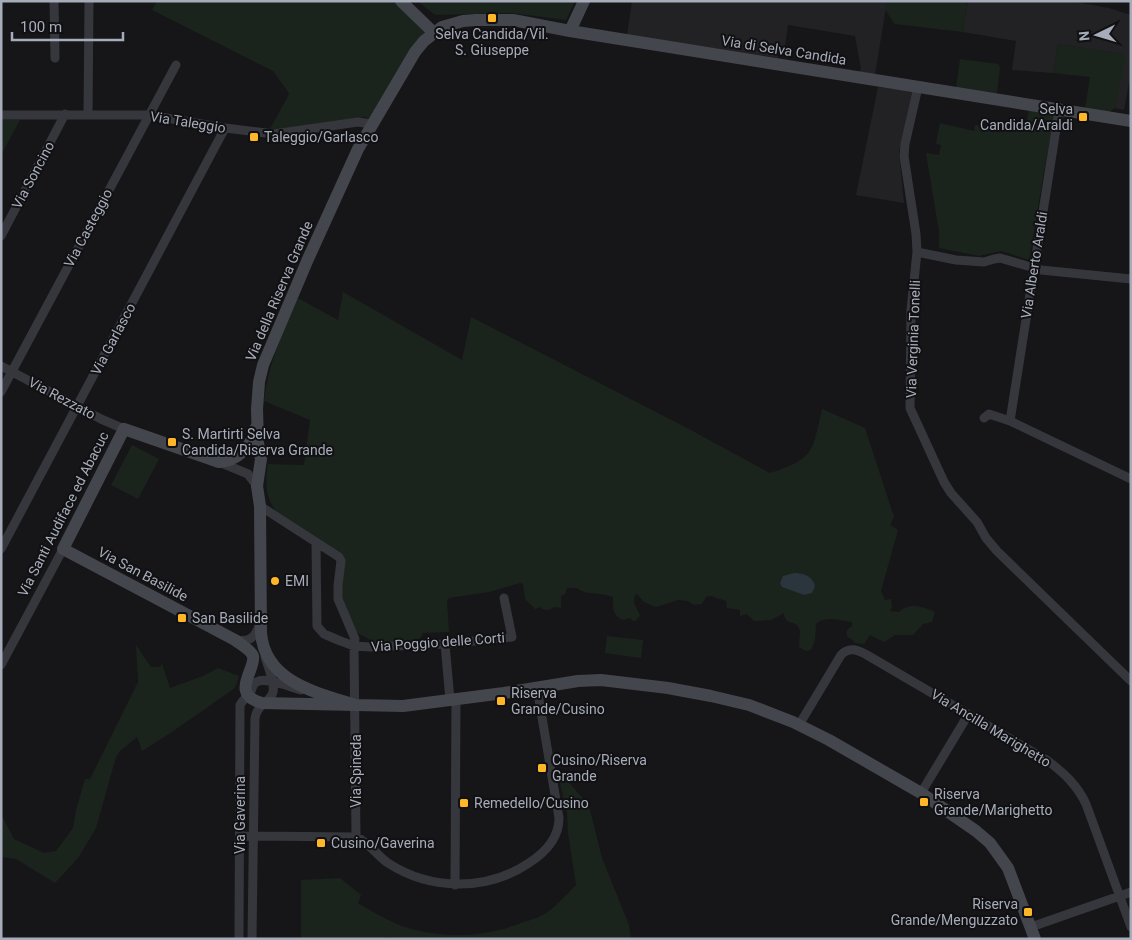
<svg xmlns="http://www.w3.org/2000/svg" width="1132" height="940" viewBox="0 0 1132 940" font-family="Roboto,sans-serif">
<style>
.built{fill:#222225}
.green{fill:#1b241c}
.water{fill:#2a353d}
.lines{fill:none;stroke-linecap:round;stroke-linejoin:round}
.street{stroke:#36373d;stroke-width:9}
.secondary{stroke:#44464e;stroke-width:12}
.poi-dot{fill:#ffb727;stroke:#111113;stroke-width:2}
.labels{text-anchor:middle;stroke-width:4;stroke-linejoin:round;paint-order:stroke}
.poi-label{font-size:14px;fill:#a6acb9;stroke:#111113;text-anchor:start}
.street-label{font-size:14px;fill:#a6acb9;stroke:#111113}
</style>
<rect width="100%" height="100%" fill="#161618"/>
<path class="built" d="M632,1H887L875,75L859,72L861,69L855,36L788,25L784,54H778V58L627,35Z
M968,1H1071L1109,8L1131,15V72L1124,110L1115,108L1125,54L1058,44L1053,73L1012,70L1016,41L963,32Z
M878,87L913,91L899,152L904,203L856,195Z"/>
<path class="green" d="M157,1H396L428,30L372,119L364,117L280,129H270L287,98L289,93L273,71L152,10Z
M417,1H575L566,20L512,13L435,15Z
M887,1H968L963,32L895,24L885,10Z
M1058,44L1126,54L1115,108L1108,113L1085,109L1090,77L1053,73Z
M960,59L998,64L1000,67L997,93L956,88Z
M1029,110L1054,114L1029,260L1001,251L979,256L939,248V231L926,153L939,155L941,145L936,144L940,123L974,131L975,125L1026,127Z
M1,120H20L1,155Z
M343,292L462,360L471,317L687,428L770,473C815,459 812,452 822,409L865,428L894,517L890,525L898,530L881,591L885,600L891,599L892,607L890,611L899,612C909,602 923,606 935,612L932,622L923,624L913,635H895L884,642L870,635L864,644L855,643L853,640L847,637C846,631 847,629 852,626V622C840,621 826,615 816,624L815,640L811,650L806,651L799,647L800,630L797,625C791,621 785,624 784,613L771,620L754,621L747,614L740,616V610L727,608L726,601L711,596L706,597L702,604L694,605L688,601L678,600L656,607L644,602L637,594L635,595C632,606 637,606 640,616L635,621H633L630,618L623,620C612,616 613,607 613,597C601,592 586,596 577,588H567L565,594L561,596V608L554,607L549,610L542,609L541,607L535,609L525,599L523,584L520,583L489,592L449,598L447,601L449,632L423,633L420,639L413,643L379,644L357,633L338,605L342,561L276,511C265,497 265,481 268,464L304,465L310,420L264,401C268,365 283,331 298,298L338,320Z
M132,445L159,459L138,499L111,485Z
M607,636L643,640L641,658L605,653Z
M136,645L151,667H160L162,664L170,688L203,676L218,668L239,676L235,688L172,732L142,751L137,737L120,751L116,757L96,828L78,858L55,883L16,859L1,857V814L14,839L44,853L56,851L73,828L76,810L85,779H90L138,682Z
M565,778L587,803L591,814L602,858L629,925L631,939H402L388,937L379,939H301V880L340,878L361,895L358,903C372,911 386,920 402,926C440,939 483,938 521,923C530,920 542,917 549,911C559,903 568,893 576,885L568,833L567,813L559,779Z"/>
<path class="water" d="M794,573C804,573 812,576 815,586L812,593L804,595L782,587L780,583L783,576Z"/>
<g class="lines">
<path class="street" d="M54,1L55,58
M1059,110L1010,421L1131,479
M1,115H149L225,128L274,134L358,122L372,124
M88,115L89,1
M1,236L65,114
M917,252L916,234L904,156L905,144L918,87
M1131,279L1041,270L1000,258L994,259L984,262L956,260L917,252L911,310L910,408L944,482L951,493L977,522L986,538L997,551L1131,681
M1,366L101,419L124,429
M1,392L176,65
M984,418L989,414L1010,421
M219,462L248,474L257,486
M260,506L339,557L341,561L338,585V599L355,639L354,646L356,837
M316,543L317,626L324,634L338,640L354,646L370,647L445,644L512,637L504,598
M1,549L225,128
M235,640C249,642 254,639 259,626
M445,644L450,700
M1,665L63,549
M799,725L841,655C849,646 858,650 867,655L1048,761C1064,773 1077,785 1086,804L1131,927
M921,793L968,715
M240,836L356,837C369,842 377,856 388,863C431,891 487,891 529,863C546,852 559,838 559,818L537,688
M455,885L456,700
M1031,927L1131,892
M239,939L240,705C243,699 247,698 250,693C252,690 252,686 255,683C264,675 290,687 301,690
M252,939L255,718C257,704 270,703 273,692C275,682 268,667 265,657"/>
<path class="secondary" d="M401,1L433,32
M570,31L584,1
M255,429C252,447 237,461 219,462L124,429L63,549L235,640C240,644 251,650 253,656C256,670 229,694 262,703L403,706L504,693L578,681L601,680L668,688L711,696L749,705L793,722L829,740L921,793L976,831L990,843L1008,868L1035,939
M356,705C317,693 265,682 261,633L260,506L257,486L261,459L258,443L257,409L259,382L263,365L308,259L358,149L415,52L424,41L442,27L463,21L476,20H513L570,31L1131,121"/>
</g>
<g class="poi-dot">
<rect x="487" y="13" width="10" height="10" rx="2.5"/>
<rect x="1078" y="112" width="10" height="10" rx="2.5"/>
<rect x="249" y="132" width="10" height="10" rx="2.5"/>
<rect x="167" y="437" width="10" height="10" rx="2.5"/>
<circle cx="275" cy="581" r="5"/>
<rect x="177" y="613" width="10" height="10" rx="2.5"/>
<rect x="496" y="696" width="10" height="10" rx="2.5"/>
<rect x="537" y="763" width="10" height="10" rx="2.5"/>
<rect x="919" y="797" width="10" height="10" rx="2.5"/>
<rect x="459" y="798" width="10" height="10" rx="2.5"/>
<rect x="316" y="838" width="10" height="10" rx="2.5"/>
<rect x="1023" y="907" width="10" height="10" rx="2.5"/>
</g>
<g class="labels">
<g class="poi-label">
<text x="492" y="39" text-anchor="middle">Selva Candida/Vil.<tspan x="492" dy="16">S. Giuseppe</tspan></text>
<text x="1073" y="114" text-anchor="end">Selva<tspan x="1073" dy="16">Candida/Araldi</tspan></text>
<text x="264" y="142">Taleggio/Garlasco</text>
<text x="182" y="439">S. Martirti Selva<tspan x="182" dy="16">Candida/Riserva Grande</tspan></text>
<text x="285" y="586">EMI</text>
<text x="192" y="623">San Basilide</text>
<text x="511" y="698">Riserva<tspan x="511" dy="16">Grande/Cusino</tspan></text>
<text x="552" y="765">Cusino/Riserva<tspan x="552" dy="16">Grande</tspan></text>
<text x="934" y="799">Riserva<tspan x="934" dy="16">Grande/Marighetto</tspan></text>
<text x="474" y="808">Remedello/Cusino</text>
<text x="331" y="848">Cusino/Gaverina</text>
<text x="1018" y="909" text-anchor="end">Riserva<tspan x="1018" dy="16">Grande/Menguzzato</tspan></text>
</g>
<g class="street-label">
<text transform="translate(784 50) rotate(9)" y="5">Via di Selva Candida</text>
<text transform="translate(188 122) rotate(9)" y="5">Via Taleggio</text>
<text transform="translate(33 175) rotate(-62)" y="5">Via Soncino</text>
<text transform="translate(88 228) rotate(-62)" y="5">Via Casteggio</text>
<text transform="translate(1034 265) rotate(-81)" y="5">Via Alberto Araldi</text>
<text transform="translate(279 291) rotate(-67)" y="5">Via della Riserva Grande</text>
<text transform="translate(113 339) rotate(-62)" y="5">Via Garlasco</text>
<text transform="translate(913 339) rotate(-88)" y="5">Via Verginia Tonelli</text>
<text transform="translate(62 398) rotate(28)" y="5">Via Rezzato</text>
<text transform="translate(63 514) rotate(-63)" y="5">Via Santi Audiface ed Abacuc</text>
<text transform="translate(143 574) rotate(28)" y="5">Via San Basilide</text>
<text transform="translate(438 642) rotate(-4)" y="5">Via Poggio delle Corti</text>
<text transform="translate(991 728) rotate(31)" y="5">Via Ancilla Marighetto</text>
<text transform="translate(356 771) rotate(-90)" y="5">Via Spineda</text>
<text transform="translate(240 815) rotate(-90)" y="5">Via Gaverina</text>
</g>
</g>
<rect width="1132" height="940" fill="none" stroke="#a6acb9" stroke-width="5"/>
<g transform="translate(1097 35) rotate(265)" stroke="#111113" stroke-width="4" paint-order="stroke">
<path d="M0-4L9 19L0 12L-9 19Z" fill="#a6acb9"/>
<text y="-8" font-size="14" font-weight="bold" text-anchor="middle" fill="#a6acb9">N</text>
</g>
<path d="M12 32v8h111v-8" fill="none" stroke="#a6acb9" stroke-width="2.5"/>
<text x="20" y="32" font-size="15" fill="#a6acb9" stroke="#111113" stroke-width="4" paint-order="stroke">100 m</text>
</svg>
